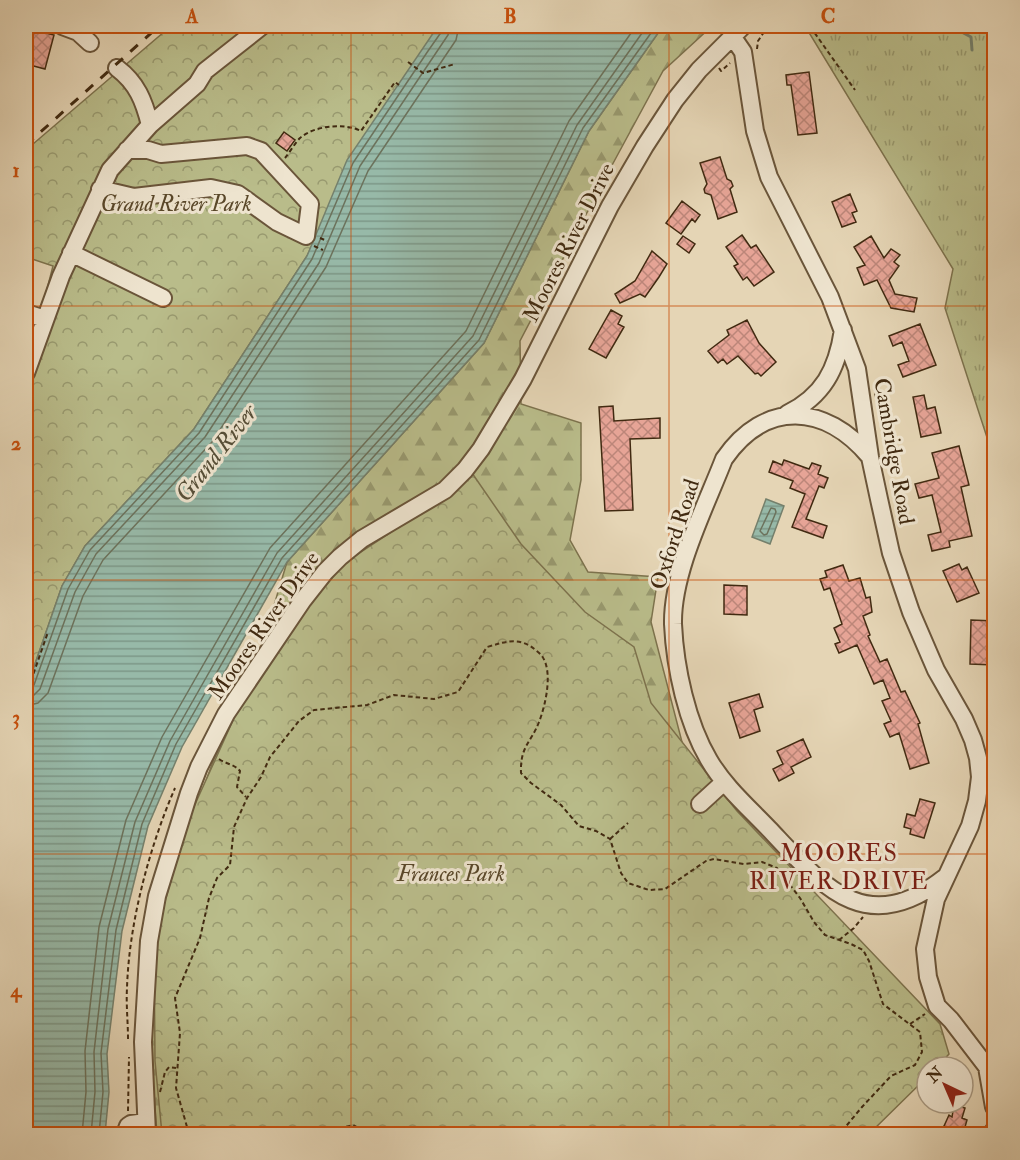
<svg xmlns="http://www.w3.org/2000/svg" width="1020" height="1160" viewBox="0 0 1020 1160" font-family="'IM FELL Double Pica',serif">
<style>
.grass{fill:url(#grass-tufts);stroke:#7d734e;stroke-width:1.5}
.forest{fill:url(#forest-firs);stroke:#7d734e;stroke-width:1.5}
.park{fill:url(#park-crowns);stroke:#7d734e;stroke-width:1.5}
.water{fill:url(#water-rules);stroke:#75806c;stroke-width:1.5}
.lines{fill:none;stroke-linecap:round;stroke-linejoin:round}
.shore{stroke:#6c725c;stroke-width:1.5}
.stream{stroke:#75806c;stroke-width:3}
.building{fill:url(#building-cross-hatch);stroke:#412a11;stroke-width:1.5}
.minor-casing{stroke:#6a553a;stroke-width:20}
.path{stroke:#412a11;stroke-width:2;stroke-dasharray:4.5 3;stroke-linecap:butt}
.minor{stroke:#eee4cf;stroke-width:16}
.rail{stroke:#412a11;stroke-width:3;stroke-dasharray:10 10;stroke-linecap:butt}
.grid{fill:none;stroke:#c7500d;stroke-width:1.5;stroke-opacity:0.55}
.labels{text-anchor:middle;stroke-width:6;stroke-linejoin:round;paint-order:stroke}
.park-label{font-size:22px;font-style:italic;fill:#594729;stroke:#eee4cf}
.street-label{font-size:22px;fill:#412a11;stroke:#eee4cf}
.water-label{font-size:24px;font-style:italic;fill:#564e37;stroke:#eee4cf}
.neighbourhood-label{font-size:24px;letter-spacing:1.5px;fill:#7a1f14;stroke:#eee4cf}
.neatline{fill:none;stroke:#c7500d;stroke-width:2}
.grid-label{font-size:20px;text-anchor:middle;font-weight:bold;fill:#c7500d}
</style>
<defs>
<pattern id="grass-tufts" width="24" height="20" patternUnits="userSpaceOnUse" patternTransform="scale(1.5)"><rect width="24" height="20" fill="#b9bc8a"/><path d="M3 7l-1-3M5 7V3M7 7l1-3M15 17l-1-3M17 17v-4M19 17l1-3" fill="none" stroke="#98996f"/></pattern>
<pattern id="forest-firs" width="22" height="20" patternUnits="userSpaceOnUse" patternTransform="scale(1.5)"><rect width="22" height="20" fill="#b9bc8a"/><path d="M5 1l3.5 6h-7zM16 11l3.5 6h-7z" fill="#98996f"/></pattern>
<pattern id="park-crowns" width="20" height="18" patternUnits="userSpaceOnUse" patternTransform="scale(1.5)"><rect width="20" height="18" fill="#b9bc8a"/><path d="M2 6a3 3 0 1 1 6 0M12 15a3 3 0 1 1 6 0" fill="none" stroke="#98996f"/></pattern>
<pattern id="water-rules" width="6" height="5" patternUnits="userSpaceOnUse" patternTransform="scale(1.5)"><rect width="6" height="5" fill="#97b9a8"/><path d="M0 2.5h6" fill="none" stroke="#7d9787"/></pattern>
<pattern id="building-cross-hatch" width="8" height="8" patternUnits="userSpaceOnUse" patternTransform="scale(1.5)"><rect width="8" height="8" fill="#e6a496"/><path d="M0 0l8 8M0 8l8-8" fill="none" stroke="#bc8679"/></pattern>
</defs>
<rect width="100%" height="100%" fill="#e5d5b5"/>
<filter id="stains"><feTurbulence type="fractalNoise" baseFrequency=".00333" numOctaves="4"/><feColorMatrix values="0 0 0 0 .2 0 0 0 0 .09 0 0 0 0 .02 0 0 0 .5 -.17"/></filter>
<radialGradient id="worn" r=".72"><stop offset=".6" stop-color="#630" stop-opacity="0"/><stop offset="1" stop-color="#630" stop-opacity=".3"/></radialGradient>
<path class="grass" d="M805,26H994V459L945,308L953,269Z"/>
<path class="forest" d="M663,26H712L663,71L604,180L520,341L521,404L581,423V480L570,540L588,572L658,577L651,622L682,742L617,716L240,1134H157L150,1045L158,937L193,816L214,759L246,699L287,562L484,343L589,131Z"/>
<path class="park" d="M171,26H438L320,228L307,256L194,429L85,546L62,586L26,690V370L53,266L26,257V150Z
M472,473L521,544L585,612L634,647L651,703L737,811L940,1024L949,1054L937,1067H927V1077L869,1134H162L155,1061L154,941L187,822L235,716L311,602L347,561L428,508Z"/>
<path class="water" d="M438,26H663L589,131L484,343L287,562L182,747L148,826L122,931L107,1054L109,1092L105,1134H26V690L62,586L85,546L194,429L307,256L347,160Z
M766,499L784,506L770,544L752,537Z"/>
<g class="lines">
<path class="shore" d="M771,508L775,509L776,512L767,534L764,535L760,531Z
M26,689L30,688L34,685L68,589L90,550L199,433L312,259L353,163L428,51L442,31L443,26
M26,697L34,695L40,689L75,592L96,554L205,437L319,263L360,166L448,35L450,26
M26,706L38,703L48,693L83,596L103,560L212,442L326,267L368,171L456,40L459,26
M82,1134L86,1092L85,1051L99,927L126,820L162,737L270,548L466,331L569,121L636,26
M91,1134L95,1092L94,1052L108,929L135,822L170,741L277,553L473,336L577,125L647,26
M99,1134L103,1092L101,1053L116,930L142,824L176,744L282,558L479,340L583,128L656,26"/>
<path class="stream" d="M953,26L956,29L971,37L972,50"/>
</g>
<path class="building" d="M34,30L54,35L45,69L26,64Z
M809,72L817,133L798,135L791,85H787L786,75Z
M284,132L295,140L287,151L276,143Z
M720,157L727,179L731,181L733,186L730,189L737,212L718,219L711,195L705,193L704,189L707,184L700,163Z
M850,194L857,211L852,213L856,222L842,227L832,202Z
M682,201L700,215L695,222L692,219L681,234L666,223Z
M742,235L751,248L756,245L774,272L754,286L747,277L743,280L734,266L738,264L726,247Z
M683,236L695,244L689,253L677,244Z
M871,236L884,258L891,249L900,255L894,262L899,266L889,280L895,294L917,298L914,312L891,308L877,280L864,285L857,268L865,265L854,247Z
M652,251L667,264L659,277L645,297L640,294L620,303L615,294L635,281Z
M611,310L622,316L618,324L624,327L606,358L589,349Z
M747,320L759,343L776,362L761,376L758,373L755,374L738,356L727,364L723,359L718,363L708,351L729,335L727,330Z
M920,324L936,365L903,377L898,365L909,361L902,342L893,346L889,336Z
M924,395L927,409L935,407L941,433L921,437L913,397Z
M613,406L614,421L660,418V438L630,439L633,510L605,511L599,407Z
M959,446L969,485L961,487L972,536L949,541L950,547L932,551L928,535L941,532L932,495L919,498L915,484L939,478L932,453Z
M784,460L809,469L812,463L821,466L818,474L828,478L824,488L819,486L806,519L827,526L823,538L792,527L805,494L790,488L793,481L769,472L773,461L782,465Z
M959,564L962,570L967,567L979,593L957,602L943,571Z
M843,565L849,581L860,578L866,598L870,597L872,612L863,616L870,635L868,636L880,662L887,659L901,692L905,691L920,723L918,724L929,763L910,769L899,733L890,737L884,724L891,721L882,701L890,698L883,680L874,684L857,645L839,653L835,644L840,642L834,628L842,624L830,588L824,590L820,579L827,577L825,571Z
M724,585L747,586V615L724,614Z
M971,620L994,621V665L970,664Z
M759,694L763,707L754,710L760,731L740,738L729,703Z
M803,739L811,757L791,767L794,773L779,781L773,769L783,764L777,751Z
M920,799L935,803L924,838L910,834L911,829L904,827L907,814L915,816Z
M954,1105L965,1108L962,1118L967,1120L963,1134H936L944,1126L949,1115L952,1117Z"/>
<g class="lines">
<g class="minor-casing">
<path id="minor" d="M62,26L78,32L90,43
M732,36L743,52L755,131L769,177L830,297L857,369L870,457L879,499L891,553L911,612L936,670L964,719L973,740L978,758L980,777L977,801L970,826L936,899L925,949L928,977L937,1006L951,1020L987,1067L994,1107
M117,68C137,83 144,101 150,125
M100,189L134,197L211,188L238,194L277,222L306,236L310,204L261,151L247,146L161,154L148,150H127
M71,253L163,298
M26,313L45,319
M26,373L61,276L110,170L150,125L197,84L205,71L262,26
M787,414C823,396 837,370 843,330
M870,457C825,403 765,400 724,459C705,508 672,572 673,624C675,668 687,723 709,760C724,786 748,807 769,829C822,885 865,940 944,878
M700,804L724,782
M125,1134L128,1126L131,1124L146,1122
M147,1134L143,1042L149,941L157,896L189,793L199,767L226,714L303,600L325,572L340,557L362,539L445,490L465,470L481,449L523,379L610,206L645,146L675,100L699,70L743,26
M994,1134V1130"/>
</g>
<path class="path" d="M812,26L814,32L855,90
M757,49L758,41L768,26
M408,62L423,73L455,64
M719,68L721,71L730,63
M285,158C290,152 295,143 300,138C315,125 345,123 361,131L395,82L399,85
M320,238L327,241
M576,241L582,225L588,217
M314,246L323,250
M874,386L876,398
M26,695L48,632
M219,759C226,764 234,764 240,771L237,787L246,797
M610,839L628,823
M839,940L854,928L863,917
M910,1024L925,1014
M128,1039C128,1022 126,1005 127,988C129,923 149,848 175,788
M160,1092L165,1072L169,1067L176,1068
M128,1111L129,1057
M189,1134L176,1088L180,1033L175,998L200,938L209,898L217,878L230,865L234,827L247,798L261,777L270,757L299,721L314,710L367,705L394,695L434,699L458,692L487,647C508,641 520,636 538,652C555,665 546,704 539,722C531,743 520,746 521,773L531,783L561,805L579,826L596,831L610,839L621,873L628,883L649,890L665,889L706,861L714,859L744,864L762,862L777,868L800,898L814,922L825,935L851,944L863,950L869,961L883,1004L920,1032L922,1052L915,1065L891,1076L862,1107L842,1131L835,1134
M317,1134L353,1125L370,1134"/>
<use href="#minor" class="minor"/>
<path class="rail" d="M26,145L159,26"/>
</g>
<path class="grid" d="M351,26V1134M669,26V1134M26,306H994M26,580H994M26,854H994"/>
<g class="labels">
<g class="park-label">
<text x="176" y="211">Grand River Park</text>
<text x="451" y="881">Frances Park</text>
</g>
<g class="street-label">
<text transform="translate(568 242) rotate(-63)" y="8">Moores River Drive</text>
<text transform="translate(895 451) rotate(80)" y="8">Cambridge Road</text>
<text transform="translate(674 534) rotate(-72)" y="8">Oxford Road</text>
<text transform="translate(263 625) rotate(-55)" y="8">Moores River Drive</text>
</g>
<g class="water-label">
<text transform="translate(216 453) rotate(-52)" y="8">Grand River</text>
</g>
<g class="neighbourhood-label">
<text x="839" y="861">MOORES<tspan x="839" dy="28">RIVER DRIVE</tspan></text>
</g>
</g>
<rect width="1020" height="1160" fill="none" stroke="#e5d5b5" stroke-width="66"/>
<g transform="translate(945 1085) rotate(316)"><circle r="28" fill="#eee4cf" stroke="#a99a83" stroke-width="1.5"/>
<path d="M0-4.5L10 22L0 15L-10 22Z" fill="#8f2418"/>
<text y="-9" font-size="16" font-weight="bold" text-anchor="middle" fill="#412a11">N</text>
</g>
<rect x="33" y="33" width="954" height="1094" class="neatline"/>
<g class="grid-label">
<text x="192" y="23">A</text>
<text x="510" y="23">B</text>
<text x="828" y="23">C</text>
<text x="16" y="177">1</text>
<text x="16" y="450">2</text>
<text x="16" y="724">3</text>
<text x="16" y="997">4</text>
</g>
<rect width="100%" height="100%" filter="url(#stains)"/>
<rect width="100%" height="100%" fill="url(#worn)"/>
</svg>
